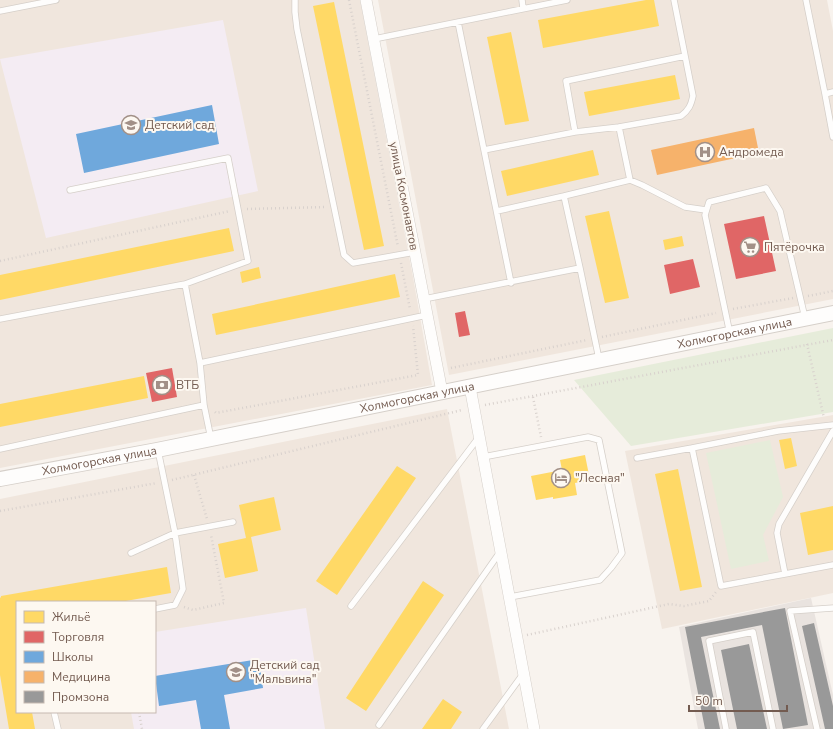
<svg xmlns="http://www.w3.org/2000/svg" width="833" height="729" viewBox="0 0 833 729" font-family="'Nunito Sans',sans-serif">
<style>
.residential{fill:#f0e6dd;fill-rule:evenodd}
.industrial{fill:#e9e3df}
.education{fill:#f4ecf3}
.green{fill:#e6ecda}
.homes{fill:#ffd966}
.shops{fill:#e06666}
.schools{fill:#6fa8dc}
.health{fill:#f6b26b}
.industry{fill:#999}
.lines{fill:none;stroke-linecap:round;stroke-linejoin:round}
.service-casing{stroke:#d5cfc9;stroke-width:7}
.minor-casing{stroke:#d5cfc9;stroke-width:12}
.tertiary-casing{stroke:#d5cfc9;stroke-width:16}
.path{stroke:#d8d1cd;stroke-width:2.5;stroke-dasharray:1 3;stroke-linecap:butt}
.service{stroke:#fefdfc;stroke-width:5.5}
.minor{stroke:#fefdfc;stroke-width:11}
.tertiary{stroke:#fefdfc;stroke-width:14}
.labels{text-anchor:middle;stroke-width:4;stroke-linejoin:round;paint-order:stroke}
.poi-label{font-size:12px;fill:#735b50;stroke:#fdf8f1;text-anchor:start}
.street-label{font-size:12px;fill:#735b50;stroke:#fdf8f1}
</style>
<rect width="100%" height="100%" fill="#f8f3ee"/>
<path class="residential" d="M0,0H360L413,277L432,385L0,468Z
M378,0H827L833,31V299L449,375Z
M447,409L509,729H0V499ZM17,602H155V712H17Z
M833,415V593L662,629L625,451Z"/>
<path class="industrial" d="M811,598L833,695V729H698L679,627Z"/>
<path class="education" d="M223,20L258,191L46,238L0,59Z
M306,608L325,729H134L131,712H155V632Z"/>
<path class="green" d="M833,328V412L631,446L574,380Z
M770,440L783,497L763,535L769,561L731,569L706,453Z"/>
<path class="homes" d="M646,0H654L659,26L543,48L538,20Z
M334,2L384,246L364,250L313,6Z
M511,32L529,121L505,125L487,37Z
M675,75L680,99L589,116L584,92Z
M593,150L599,175L507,196L501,171Z
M609,211L629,298L605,303L585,216Z
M229,228L234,251L0,300V275Z
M682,236L684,246L665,250L663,240Z
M259,267L261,278L242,283L240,272Z
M395,274L400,297L216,335L212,314Z
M144,376L148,398L0,427V404Z
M791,438L797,466L785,469L779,440Z
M585,455L590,480L575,483L577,495L553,499V497L536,500L531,476L562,470L560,460Z
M397,466L416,478L337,595L316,581Z
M678,469L702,587L680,591L655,474Z
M274,497L281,530L251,537L258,571L225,578L218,544L246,538L239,505Z
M833,506V550L808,555L800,513Z
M167,567L171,593L120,602H17V620H16L17,628V712H32L35,729H9L0,675V598L1,597V596Z
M423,581L444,595L366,711L346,698Z
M443,699L462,712L451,729H422Z"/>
<path class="shops" d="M764,216L776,271L736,279L724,224Z
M693,259L700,287L670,294L664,265Z
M465,311L470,335L459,337L455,313Z
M172,368L177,397L152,402L146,373Z"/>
<path class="schools" d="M212,105L219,144L84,173L76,134Z
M259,659L263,688L224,695L230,729H201L196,700L159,706L155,676Z"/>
<path class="health" d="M754,128L759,153L657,175L651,150Z"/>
<path class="industry" d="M785,608L808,725L783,729L762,625L701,637L720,729H705L685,627Z
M814,623L833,706V729H825L802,626Z
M749,644L767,729H737L721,650Z"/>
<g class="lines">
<g class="service-casing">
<path id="service" d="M295,0V12L297,29L344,255L353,263L415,252
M522,0L523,8
M806,0L825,94
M0,11L56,0
M458,22L511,283
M374,39L567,0
M833,92L825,94L833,137
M619,127L630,180L642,185L685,207L706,210
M575,132L566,81L685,56
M484,150L575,132L619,127L681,116C689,110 691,105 693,96L674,0
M497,211L564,196
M580,268L564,196L630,180
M185,284L200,363L204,405L211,439
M424,299L580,268L599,359
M0,319L185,284L248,261L228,158L70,190
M730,334L705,215L709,202L766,188L780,211L805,318
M200,363L427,315
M833,425L778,431L692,448L721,586L785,574L777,533L779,524L833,431
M0,449L204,405
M483,457L588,437L599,440L622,553L611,568L600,580L510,597
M637,458L692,448
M131,553L175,533L233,522
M785,574L833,565
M351,606L479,437
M155,609L175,605L183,589L175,533L158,450
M54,712L58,729
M379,725L500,552
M483,729L523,674
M726,729L709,641L753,632L773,729
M817,729L790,611L833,608"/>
</g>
<g class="minor-casing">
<path id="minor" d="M366,0L442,392
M470,387L534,729"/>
</g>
<g class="tertiary-casing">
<g id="tertiary">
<path id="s1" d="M0,479L157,450L833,313"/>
</g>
</g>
<path class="path" d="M349,0L398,247
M247,209L326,207
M0,261L230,211
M401,263L410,309
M808,296L833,291
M733,309L793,298
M602,337L716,313
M807,344L824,418
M451,368L587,340
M533,397L541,437
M485,405L833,340
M215,412L216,413L418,375L413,326
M194,475L207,519
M172,480L462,410
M0,511L157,483
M184,607L193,610L224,603L211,535
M527,635L669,604L684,606L709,601L716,592
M139,712L142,729"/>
<use href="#service" class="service"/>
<use href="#minor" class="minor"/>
<use href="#tertiary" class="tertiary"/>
</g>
<defs>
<g id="school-ring" transform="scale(1)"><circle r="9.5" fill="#fdf8f1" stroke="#a29087" stroke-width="1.5"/><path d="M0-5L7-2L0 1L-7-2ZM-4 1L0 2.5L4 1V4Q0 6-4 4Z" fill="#a29087"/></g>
<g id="hospital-ring" transform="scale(1)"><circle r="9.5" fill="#fdf8f1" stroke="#a29087" stroke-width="1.5"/><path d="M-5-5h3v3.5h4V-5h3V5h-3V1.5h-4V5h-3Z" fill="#a29087"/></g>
<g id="supermarket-ring" transform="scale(1)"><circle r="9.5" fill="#fdf8f1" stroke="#a29087" stroke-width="1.5"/><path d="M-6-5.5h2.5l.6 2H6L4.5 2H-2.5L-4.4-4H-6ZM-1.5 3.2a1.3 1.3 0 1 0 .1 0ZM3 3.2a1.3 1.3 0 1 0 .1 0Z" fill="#a29087"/></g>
<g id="bank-ring" transform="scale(1)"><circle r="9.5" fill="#fdf8f1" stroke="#a29087" stroke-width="1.5"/><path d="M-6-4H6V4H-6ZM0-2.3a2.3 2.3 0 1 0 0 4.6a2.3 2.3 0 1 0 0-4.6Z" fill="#a29087"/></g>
<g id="hotel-ring" transform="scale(1)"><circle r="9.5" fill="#fdf8f1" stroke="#a29087" stroke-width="1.5"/><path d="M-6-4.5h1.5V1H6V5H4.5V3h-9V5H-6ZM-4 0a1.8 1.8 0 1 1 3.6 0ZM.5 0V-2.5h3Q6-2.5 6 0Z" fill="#a29087"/></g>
</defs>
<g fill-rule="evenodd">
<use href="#school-ring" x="131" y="125"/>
<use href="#hospital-ring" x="705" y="152"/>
<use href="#supermarket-ring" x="750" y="247"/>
<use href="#bank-ring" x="162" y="385"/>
<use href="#hotel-ring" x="561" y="478"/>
<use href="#school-ring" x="236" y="672"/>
</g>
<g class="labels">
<g class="poi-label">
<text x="145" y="129">Детский сад</text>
<text x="719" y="156">Андромеда</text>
<text x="764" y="251">Пятёрочка</text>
<text x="176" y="389">ВТБ</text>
<text x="575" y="482">"Лесная"</text>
<text x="250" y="669">Детский сад<tspan x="250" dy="14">"Мальвина"</tspan></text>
</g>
<g class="street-label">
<text transform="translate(404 196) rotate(79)" y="4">улица Космонавтов</text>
<text dy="4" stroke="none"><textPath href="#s1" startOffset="749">Холмогорская улица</textPath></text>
<text dy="4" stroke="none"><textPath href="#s1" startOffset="425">Холмогорская улица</textPath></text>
<text dy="4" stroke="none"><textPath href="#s1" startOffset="101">Холмогорская улица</textPath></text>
</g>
</g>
<rect x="16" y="601" width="140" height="112" fill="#fdf8f1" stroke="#c6b9b1"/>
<rect x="24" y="611" width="20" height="12" fill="#ffd966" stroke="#c6b9b1"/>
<text x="52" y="621" font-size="12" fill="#735b50">Жильё</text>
<rect x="24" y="631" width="20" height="12" fill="#e06666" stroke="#c6b9b1"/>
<text x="52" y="641" font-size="12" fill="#735b50">Торговля</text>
<rect x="24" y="651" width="20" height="12" fill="#6fa8dc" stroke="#c6b9b1"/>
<text x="52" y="661" font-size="12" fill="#735b50">Школы</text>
<rect x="24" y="671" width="20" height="12" fill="#f6b26b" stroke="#c6b9b1"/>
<text x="52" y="681" font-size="12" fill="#735b50">Медицина</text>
<rect x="24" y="691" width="20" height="12" fill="#999999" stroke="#c6b9b1"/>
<text x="52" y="701" font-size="12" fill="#735b50">Промзона</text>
<path d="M689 705v6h98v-6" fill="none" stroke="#735b50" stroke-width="2"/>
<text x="695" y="705" font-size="12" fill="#735b50" stroke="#fdf8f1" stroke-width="3" paint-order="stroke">50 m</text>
</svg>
